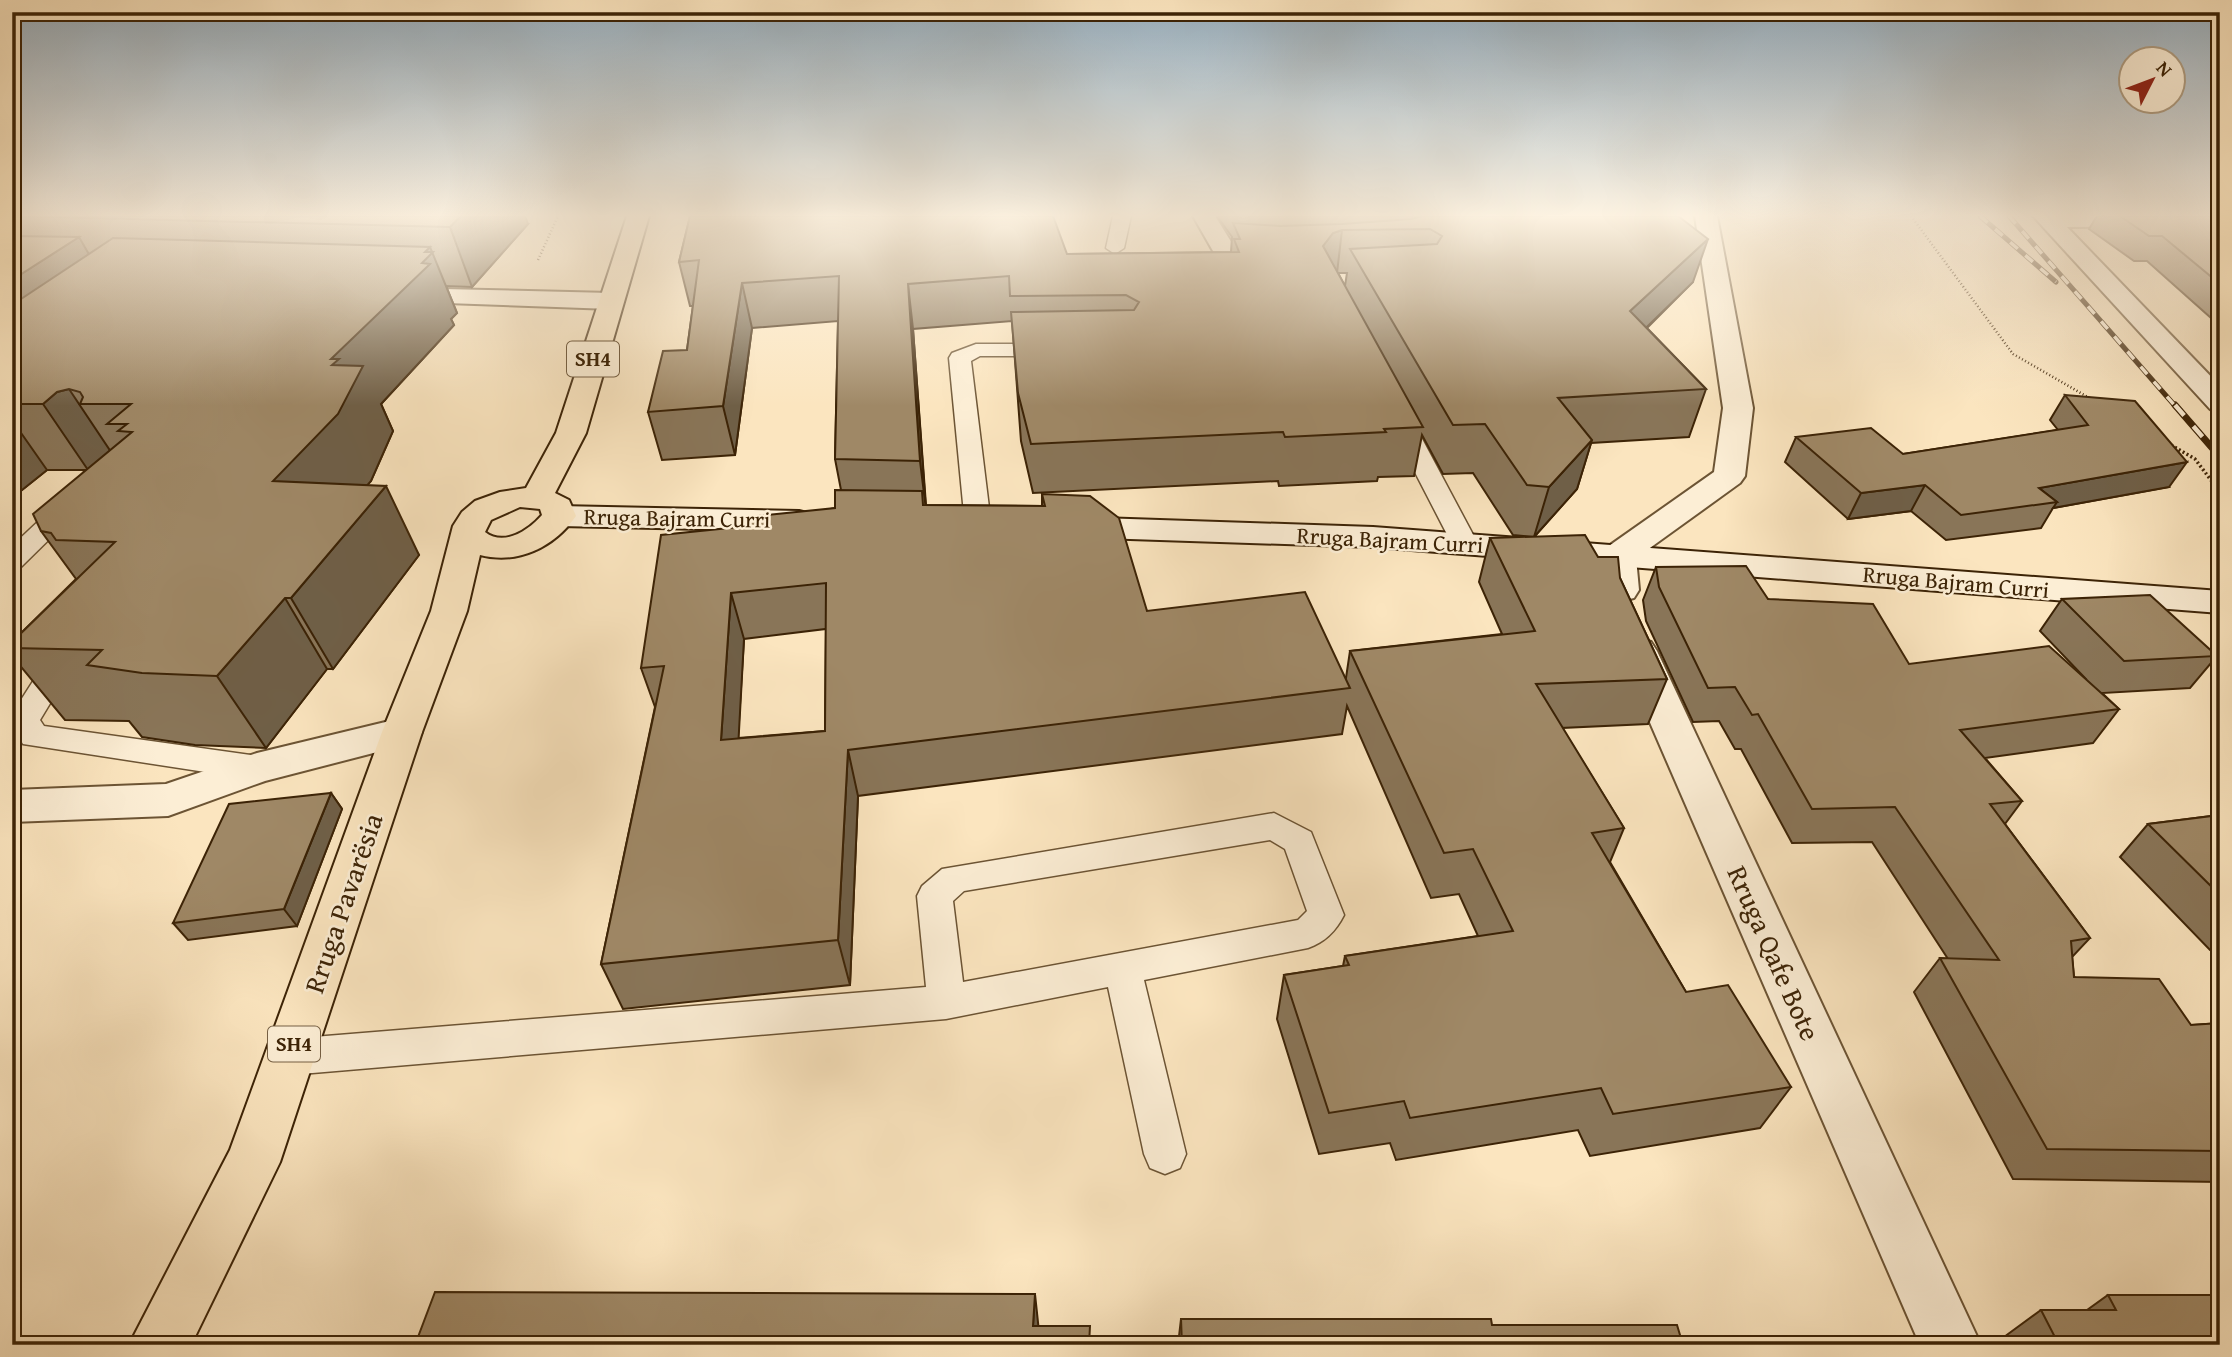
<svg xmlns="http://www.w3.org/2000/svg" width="2232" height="1357" viewBox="0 0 2232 1357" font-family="'Gentium Book Plus',serif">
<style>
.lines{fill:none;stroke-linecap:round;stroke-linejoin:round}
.lane-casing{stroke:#6c5434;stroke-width:3}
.street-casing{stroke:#6c5434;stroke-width:4}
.secondary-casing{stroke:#3c2306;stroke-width:4}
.primary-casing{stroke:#3c2306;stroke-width:4}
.path-far1{stroke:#3c2306;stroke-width:2.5;stroke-dasharray:1 2.5;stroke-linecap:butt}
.path{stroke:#3c2306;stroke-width:3.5;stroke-dasharray:2 2.5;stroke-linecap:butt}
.lane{fill:#fceed5;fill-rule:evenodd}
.street{fill:#fceed5;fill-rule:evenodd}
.secondary{fill:#fceed5;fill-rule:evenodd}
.primary{fill:#fbe5bf;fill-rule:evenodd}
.rail-far1-casing{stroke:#3c2306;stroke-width:5}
.rail-casing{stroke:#3c2306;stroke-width:7}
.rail-far1{stroke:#fceed5;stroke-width:3.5;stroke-dasharray:10;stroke-linecap:butt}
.rail{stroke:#fceed5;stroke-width:4.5;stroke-dasharray:14;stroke-linecap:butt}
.wall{fill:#897558;stroke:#3c2306;stroke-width:2;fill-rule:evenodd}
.shaded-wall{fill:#6f5f47;stroke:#3c2306;stroke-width:2}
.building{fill:#9f8866;stroke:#3c2306;stroke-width:2;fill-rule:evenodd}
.labels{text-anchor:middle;stroke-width:5;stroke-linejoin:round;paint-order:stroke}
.shield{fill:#fceed5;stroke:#766044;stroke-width:2}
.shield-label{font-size:21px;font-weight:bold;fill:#3c2306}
.street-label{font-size:23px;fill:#3c2306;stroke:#fceed5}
.near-street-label{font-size:28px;fill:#3c2306;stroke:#fceed5}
</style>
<rect width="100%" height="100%" fill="#fbe5bf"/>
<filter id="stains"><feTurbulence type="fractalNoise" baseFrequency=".00286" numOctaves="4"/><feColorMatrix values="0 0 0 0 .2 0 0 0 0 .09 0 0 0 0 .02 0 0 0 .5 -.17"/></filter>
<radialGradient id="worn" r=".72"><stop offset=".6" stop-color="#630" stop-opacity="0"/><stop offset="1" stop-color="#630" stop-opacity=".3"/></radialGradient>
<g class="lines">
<g class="lane-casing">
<path id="lane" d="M1113,216H1131L1124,248L1115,254L1106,248Z
M976,344H1054L1062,345L1065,350L1062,355L1054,356H980L971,361L991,524L987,529L978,532L969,529L965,524L949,358L952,353Z
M1400,413L1408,415L1412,420L1478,544L1474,550L1465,552L1456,550L1452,544L1388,420L1392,415Z
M70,497L79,500L83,505L79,510L21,567L12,569V546L61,500Z
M63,647L73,650L78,657L40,720L44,726L257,756L268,760L273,768L268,776L257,780L23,744L12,726V714L53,650Z
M1274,813L1311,832L1344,915C1336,931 1325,942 1308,948L1144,980L1186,1154L1180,1168L1165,1174L1150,1168L1144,1154L1108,987L946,1019L289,1075L275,1070L269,1057L275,1044L289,1039L926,987L917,896L922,886L942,869ZM1270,840L1285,849L1307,911L1298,920L963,982L953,901L964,891Z"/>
</g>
<g class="street-casing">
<path id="street" d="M1193,216H1215L1235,248L1286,253L1289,258L1286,263C1263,269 1240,264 1217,258Z
M1695,216H1717L1753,408L1745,476L1740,483L1636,558L1639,590L1634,598L1621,601L1608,598C1600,585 1597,560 1606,548L1714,472L1723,408Z
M2033,216H2220V226L2067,227L2220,386V412L2210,409Z
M399,288L611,293L620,296L624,301L620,306L611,309L390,301L386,296L390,291Z
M1638,638L1651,642L1657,651L1981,1345H1920L1619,651L1625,642Z
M402,718L416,722L422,732L416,742L265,781L168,816L12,822V790L166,784L257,753Z"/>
</g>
<g class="secondary-casing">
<path id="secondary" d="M559,506L799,511L811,514L816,521L811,528L799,531L559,526L547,523L542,516L547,509Z
M1070,517L1373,527L2220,591V613L1373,547L1070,537L1058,534L1053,527L1058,520Z"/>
</g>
<g class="primary-casing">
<path id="primary" d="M627,216H649L586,433L555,493L569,500L576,516C554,547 518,565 480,555L467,611L422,732L280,1162L191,1345H129L230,1150L382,732L431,611L453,526L462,512L475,501L500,492L526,488L556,433ZM520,507L540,509L542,515C529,530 504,547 485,532L491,520Z"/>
</g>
<path class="path-far1" d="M1911,216L2013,354L2091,399
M538,260L558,216"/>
<path class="path" d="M2171,445L2195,459L2220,492"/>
<use href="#lane" class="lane"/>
<use href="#street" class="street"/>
<use href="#secondary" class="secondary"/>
<use href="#primary" class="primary"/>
<g class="rail-far1-casing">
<path id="rail-far1" d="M1980,216L2056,282
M2009,216L2176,407"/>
</g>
<g class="rail-casing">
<path id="rail" d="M2175,405L2220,457"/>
</g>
<use href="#rail-far1" class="rail-far1"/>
<use href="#rail" class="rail"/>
</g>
<path class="wall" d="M12,216L528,224L472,287L446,286L457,313L451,319L454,325L381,404L393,431L371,481L367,485L419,555L333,669H327L266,748L195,745L142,737L129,721L65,720L12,656V642L76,579L41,531L85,470H47L12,498Z
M690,216L1067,254L1231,252L1232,237L1217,216H1678L1693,282L1647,328L1706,389L1689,437L1591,443L1577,489L1534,537L1598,557L1620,578L1667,679L1648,724L1562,728L1624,828L1610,862L1686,992L1791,1087L1760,1128L1590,1156L1578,1130L1396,1160L1390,1143L1319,1154L1277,1019L1284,975L1343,966L1345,956L1478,936L1459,894L1431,898L1347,706L1342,734L858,796L850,985L623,1009L601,964L655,707L641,668L748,526L835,508L841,490L835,459L838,321L752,328L735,455L662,460L648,412L687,350L693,306H690L679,262ZM1338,273H1347L1345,286ZM1012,321L1021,441L1033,493L1278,481L1279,486L1377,481L1378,477L1414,476L1422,435L1443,474L1473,473L1513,535L1534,537L1490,538L1479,582L1502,634L1350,651L1346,678L1147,611L1042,494V506L926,505L913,329ZM826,629L825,731L738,738L744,639Z
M2097,216H2220V326L2147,261H2134L2089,229Z
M2065,395L2169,487L2053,508L2041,528L1946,540L1911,511L1848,519L1785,462L1796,437L1903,454L2058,430L2050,420Z
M1656,567L1768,599L1909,664L2085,678L2040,631L2062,599L2217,656L2190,688L2102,693L2119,709L2093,743L1985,758L2022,801L2005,824L2090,938L2072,957L2074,977L2191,1025L2220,1023V1182L2013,1179L1914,992L1940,958L1948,959L1872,842L1792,843L1741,749H1735L1719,721L1693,722L1646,621L1643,600Z
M331,793L342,809L297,926L188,940L173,923Z
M2220,815V949L2210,950L2120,857L2148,824Z
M2108,1295L2220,1345H2008L2004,1337L2041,1310H2087Z
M1181,1319L1492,1325L1683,1345H1178Z"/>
<path class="shaded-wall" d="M461,216H525L528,224L472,287L450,227Z
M1342,230L1337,273L1323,246L1333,233Z
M79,237L114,298L12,371V280Z
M1708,239L1693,282L1616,357L1630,311Z
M430,247L457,313L451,319L454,325L381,404L393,431L371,481L311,550L273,481L332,365L331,359L422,263L425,252Z
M742,283L752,328L735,455L723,406Z
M908,284L913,329L926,510L920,461Z
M69,389L113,455L88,470L43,404L57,392Z
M12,420L47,470L12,498Z
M1592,440L1577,489L1534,537L1549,487Z
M2187,462L2169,487L2053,508L2057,502L2039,488Z
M1925,485L1911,511L1848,519L1861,493Z
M386,486L419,555L333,669L291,598Z
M731,593L744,639L736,786L721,740Z
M285,598L327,669L266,748L217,676Z
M848,750L858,796L850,985L838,940Z
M331,793L342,809L297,926L284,909Z
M1035,1294L1040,1341L1033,1326Z"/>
<path class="building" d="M12,216H461L450,227Z
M690,216H1053L1067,254L1239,252L1234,239H1240L1233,223L1280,226L1342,224L1411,219L1422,216H1678L1708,239L1630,311L1706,389L1558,398L1592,440L1549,487L1527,485L1485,424L1453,425L1350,249L1437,244L1442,236L1430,229L1342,230L1333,233L1323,246L1423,427L1384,429L1386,432L1285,437L1283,432L1031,444L1018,393L1011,312L1134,310L1139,302L1126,295L1010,296L1009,276L908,284L920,461L835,459L839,276L742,283L723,406L648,412L663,351L687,350L699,260L679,262Z
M2120,216H2220V284L2162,236H2149Z
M12,236L79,237L12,280Z
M113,238L430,247L425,252H433L422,263L430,264L331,359H339L332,365L363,366L338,414L273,481L386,486L291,598H285L217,676L142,673L87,665L102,650L12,648V642L115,542L56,540L51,533L41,531L33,514L132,432L118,431L127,424H107L131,404H80L83,397L80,392L69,389L57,392L43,404H12V305Z
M2065,395L2135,401L2187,462L2039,488L2057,502L1961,515L1925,485L1861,493L1796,437L1871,428L1903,454L2088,425Z
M835,490L922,491L923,505L1045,506L1042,494L1090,496L1119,518L1147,611L1305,592L1350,688L848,750L838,940L601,964L664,666L641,668L661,535L748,526V517L835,508ZM826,583L825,731L721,740L731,593Z
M1585,535L1598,557H1618L1620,578L1667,679L1536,684L1624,828L1592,833L1686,992L1728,985L1791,1087L1613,1114L1601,1088L1410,1118L1404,1101L1329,1113L1284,975L1349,965L1345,956L1513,931L1473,849L1444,853L1350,651L1535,631L1490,538Z
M1746,566L1768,599L1873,604L1909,664L2049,646L2119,709L1960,730L2022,801L1990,804L2090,938L2071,941L2074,977L2159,979L2191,1025L2220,1023V1151L2047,1149L1940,958L1999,960L1895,807L1812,809L1758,714L1752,715L1735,687L1708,688L1659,587L1656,567Z
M2150,595L2217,656L2124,661L2062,599Z
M331,793L284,909L173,923L229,804Z
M2220,815V895L2148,824Z
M435,1292L1035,1294L1033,1326H1090L1089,1345H415Z
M2108,1295H2220V1345H2059L2041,1310H2116Z
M1181,1319H1491L1492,1325H1677L1683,1345H1182Z"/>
<linearGradient id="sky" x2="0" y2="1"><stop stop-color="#95adbe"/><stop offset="0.53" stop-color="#fdf3e2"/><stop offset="1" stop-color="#fdf3e2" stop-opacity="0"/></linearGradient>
<rect width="2232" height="406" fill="url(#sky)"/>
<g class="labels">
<g class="shield">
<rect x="567" y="341.5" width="52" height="35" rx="5"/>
<rect x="268" y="1026.5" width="52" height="35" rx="5"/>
</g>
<g class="shield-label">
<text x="593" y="366">SH4</text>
<text x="294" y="1051">SH4</text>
</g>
<g class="street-label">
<text transform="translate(677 518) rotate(1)" y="8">Rruga Bajram Curri</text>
<text transform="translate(1390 540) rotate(3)" y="8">Rruga Bajram Curri</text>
<text transform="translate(1956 582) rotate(5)" y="8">Rruga Bajram Curri</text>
</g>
<g class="near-street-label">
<text transform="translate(343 903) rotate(-71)" y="10">Rruga Pavarësia</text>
<text transform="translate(1774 953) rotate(66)" y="10">Rruga Qafe Bote</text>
</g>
</g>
<rect width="2232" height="1357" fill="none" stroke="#fbe5bf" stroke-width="42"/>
<rect x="14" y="14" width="2204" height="1329" fill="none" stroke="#3c2306" stroke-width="3.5"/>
<rect x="21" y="21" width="2190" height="1315" fill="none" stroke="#3c2306" stroke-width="2"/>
<g transform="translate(2152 80) rotate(48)"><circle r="33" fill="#fceed5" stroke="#af9d82" stroke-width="2"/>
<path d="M0-5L12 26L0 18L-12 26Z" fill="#8f2418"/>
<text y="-10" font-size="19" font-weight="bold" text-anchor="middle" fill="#3c2306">N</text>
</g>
<rect width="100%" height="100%" filter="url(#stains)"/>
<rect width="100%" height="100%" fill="url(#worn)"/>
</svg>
